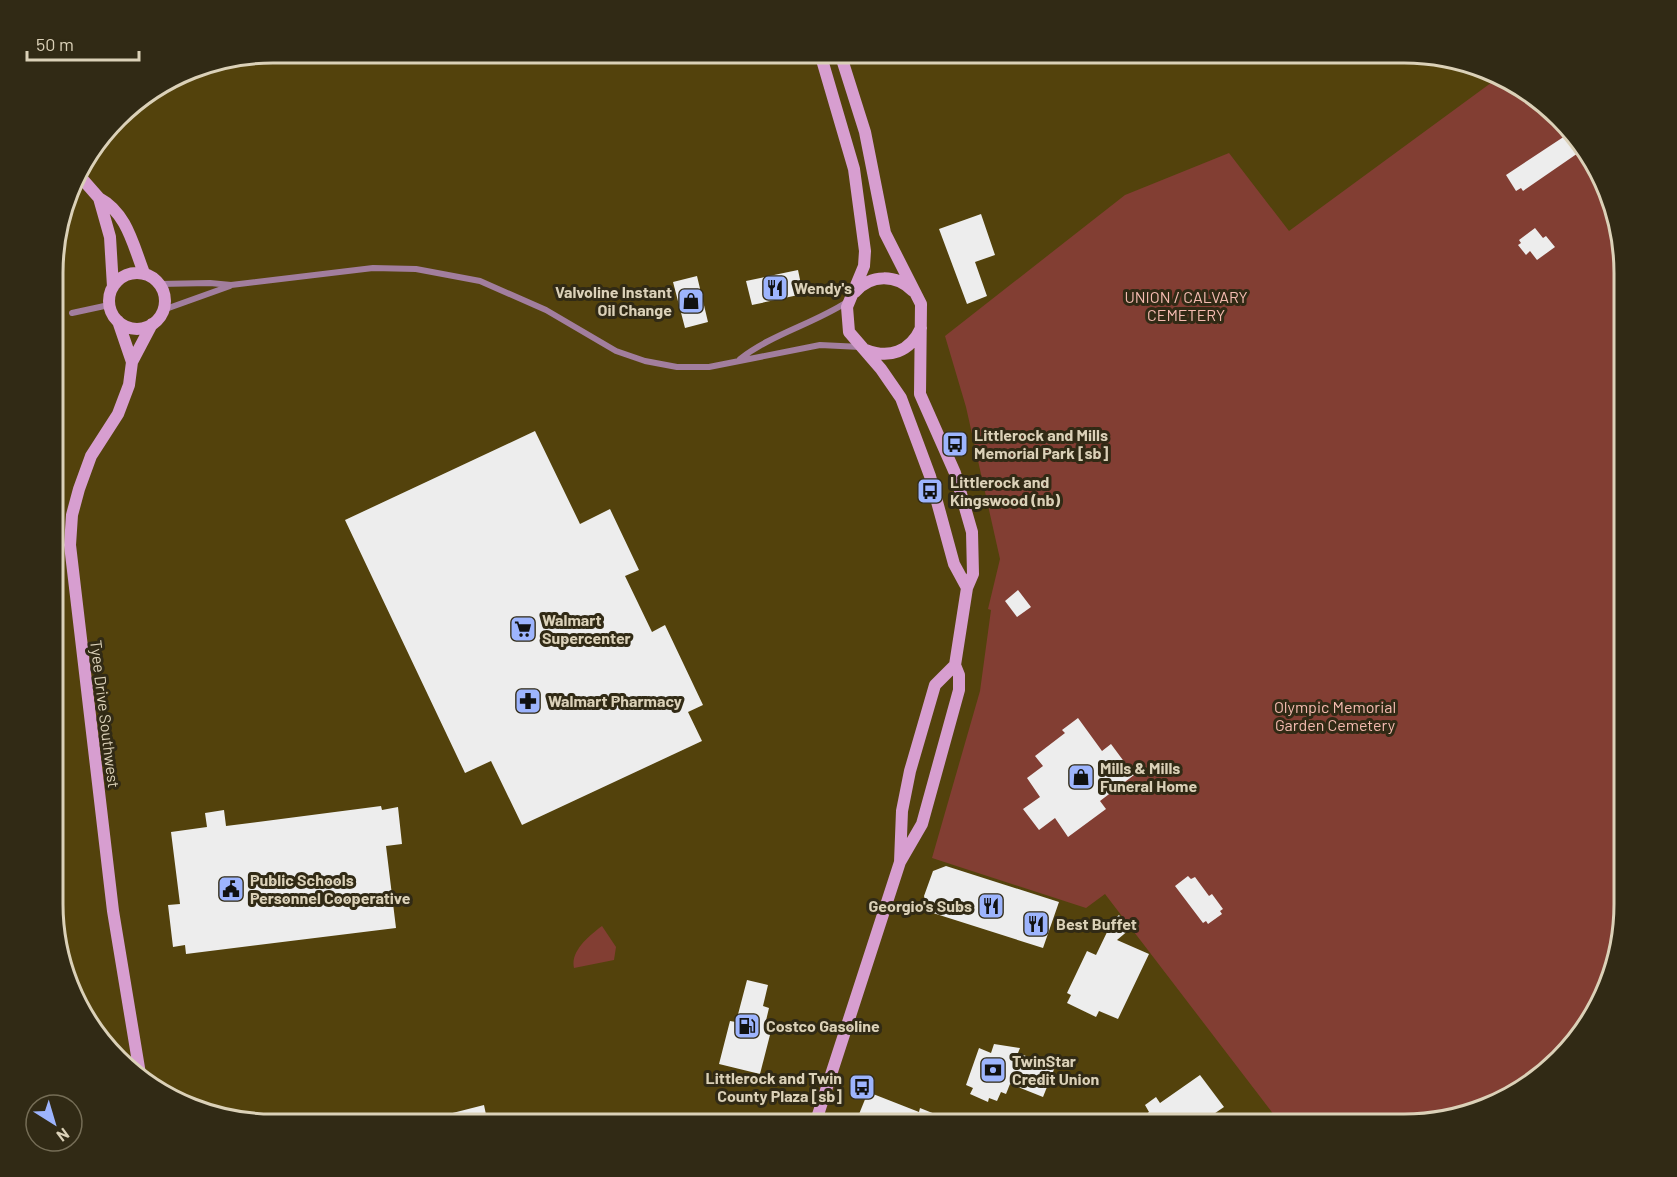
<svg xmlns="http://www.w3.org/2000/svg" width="1677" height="1177" viewBox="0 0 1677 1177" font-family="Barlow,sans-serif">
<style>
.green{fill:#823e33}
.building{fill:#ededed}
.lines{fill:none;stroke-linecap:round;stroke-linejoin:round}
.street{stroke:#a27e9e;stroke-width:6}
.secondary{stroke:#d79ed0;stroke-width:12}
.highway{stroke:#fae8f7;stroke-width:18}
.labels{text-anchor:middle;stroke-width:6;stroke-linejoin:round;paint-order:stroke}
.poi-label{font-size:16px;font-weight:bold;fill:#dbd1b8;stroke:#312a15;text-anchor:start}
.park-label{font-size:16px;fill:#f5bcb1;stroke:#312a15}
.street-label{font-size:16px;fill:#dbd1b8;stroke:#312a15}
.rim{fill:none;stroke:#dbd1b8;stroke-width:3}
</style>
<rect width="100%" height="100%" fill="#53420c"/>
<path class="green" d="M1499,77L1538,98L1602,175L1624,259V918L1613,975L1579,1038L1502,1102L1404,1124H1281L1105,894L1086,908L932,858L980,691L991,610L988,609L1000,559L966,407L945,336L1125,195L1229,153L1289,231Z
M602,926L616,947L614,960L574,968C570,951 590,935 602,926Z"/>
<path class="building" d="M1568,134L1581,151L1523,191L1521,188L1516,191L1506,175Z
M981,214L995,255L975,262L987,296L967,304L939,229Z
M1535,228L1543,238L1546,236L1555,247L1537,260L1530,251L1526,255L1518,245L1521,243L1519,240Z
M798,270L803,294L752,305L746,281Z
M697,276L708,322L685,328L673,282Z
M535,431L580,524L610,509L639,570L625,576L652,632L665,625L703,705L688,712L702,741L522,825L491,761L465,773L345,520Z
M1018,590L1031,607L1017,617L1005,601Z
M1078,718L1102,751L1111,744L1134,775L1100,801L1106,809L1068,837L1055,818L1039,830L1023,809L1040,797L1027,778L1043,766L1035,756L1065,733L1062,730Z
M381,806L382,810L398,807L402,844L386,846L396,928L186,954L185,945L173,947L168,905L180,904L171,832L207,827L205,813L224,810L226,826Z
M946,866L1059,902L1043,948L933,913L927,907L924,896L933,871Z
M1188,876L1191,879L1195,877L1209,896L1212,894L1223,909L1220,911L1222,914L1208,924L1206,921L1203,923L1175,886Z
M1119,915L1130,929L1117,940L1149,954L1118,1019L1099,1011L1096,1017L1067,1003L1071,995L1067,993L1087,951L1096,955L1109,928L1107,924Z
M747,980L768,985L763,1006L769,1008L764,1029L771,1031L760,1074L719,1064L730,1021L736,1022Z
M994,1044L1020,1048L1018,1053L1055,1067L1043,1097L1010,1084L1006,1094L1001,1092L997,1101L989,1098L988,1102L970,1094L973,1088L966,1085L979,1048L991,1053Z
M1200,1075L1224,1107L1199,1124H1133L1149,1112L1145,1105L1156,1097L1160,1103Z
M868,1092L919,1112L920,1108L960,1124H855Z
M484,1105L488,1124H425V1120Z"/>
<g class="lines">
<path class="street" d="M160,284L210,283L231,285L373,268L416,269L480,281L546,310L616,351L645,361L677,367H709L820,345L861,347
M163,310L230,286
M72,313L109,305
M740,359C772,334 813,324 847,302"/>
<path class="secondary" d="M820,53L854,169L865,251L864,266L847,307L849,332L881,369L901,398L930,476L954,564L967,588
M840,53L865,132L885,233L921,304L920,394L955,473L972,532L973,574L967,588L955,665L959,675V690L922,824L900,862
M77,173L99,198L110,237L113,287
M99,198C127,213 133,245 144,273
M109 301a28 28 0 1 1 56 0a28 28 0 1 1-56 0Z
M855,292C871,274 896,274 913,291
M118,321L132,362
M866,350C889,359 910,352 921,328
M141,1080L113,911L70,545L72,515L79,489L91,456L118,414L129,385L132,362L152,324
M815,1124L900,862L902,811L910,771L935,685L955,665"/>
<path class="highway" d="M54,927L56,937"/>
</g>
<defs>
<g id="restaurant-square" transform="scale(1.35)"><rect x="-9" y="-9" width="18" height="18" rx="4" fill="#9db4fd" stroke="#312a15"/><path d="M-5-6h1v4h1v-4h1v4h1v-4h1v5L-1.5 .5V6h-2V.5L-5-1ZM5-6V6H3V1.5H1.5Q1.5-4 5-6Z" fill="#111"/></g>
<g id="shop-square" transform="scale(1.35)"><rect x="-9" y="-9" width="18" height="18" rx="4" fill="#9db4fd" stroke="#312a15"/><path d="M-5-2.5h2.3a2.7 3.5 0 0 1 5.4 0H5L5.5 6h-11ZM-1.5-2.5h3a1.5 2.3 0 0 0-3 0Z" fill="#111"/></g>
<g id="bus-square" transform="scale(1.35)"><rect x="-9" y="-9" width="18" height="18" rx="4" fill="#9db4fd" stroke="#312a15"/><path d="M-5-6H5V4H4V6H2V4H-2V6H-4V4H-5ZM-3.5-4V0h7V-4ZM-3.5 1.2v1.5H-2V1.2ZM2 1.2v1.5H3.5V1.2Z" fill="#111"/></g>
<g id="supermarket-square" transform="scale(1.35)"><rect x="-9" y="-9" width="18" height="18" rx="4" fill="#9db4fd" stroke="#312a15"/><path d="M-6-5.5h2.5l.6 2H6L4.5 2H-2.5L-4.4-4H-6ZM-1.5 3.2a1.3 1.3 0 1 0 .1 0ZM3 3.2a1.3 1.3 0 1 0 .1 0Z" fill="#111"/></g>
<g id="pharmacy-square" transform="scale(1.35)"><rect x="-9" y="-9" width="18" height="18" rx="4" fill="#9db4fd" stroke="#312a15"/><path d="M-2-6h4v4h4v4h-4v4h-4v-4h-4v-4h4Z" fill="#111"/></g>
<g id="civic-square" transform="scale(1.35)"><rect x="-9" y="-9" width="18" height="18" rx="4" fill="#9db4fd" stroke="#312a15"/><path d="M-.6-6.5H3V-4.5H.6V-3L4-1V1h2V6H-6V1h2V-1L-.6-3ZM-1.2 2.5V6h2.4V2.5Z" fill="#111"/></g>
<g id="fuel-square" transform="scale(1.35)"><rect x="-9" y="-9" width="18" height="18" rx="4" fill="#9db4fd" stroke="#312a15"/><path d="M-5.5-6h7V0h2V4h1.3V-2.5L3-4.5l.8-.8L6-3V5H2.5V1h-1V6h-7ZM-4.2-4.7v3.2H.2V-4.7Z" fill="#111"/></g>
<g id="bank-square" transform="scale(1.35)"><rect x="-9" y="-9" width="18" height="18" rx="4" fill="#9db4fd" stroke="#312a15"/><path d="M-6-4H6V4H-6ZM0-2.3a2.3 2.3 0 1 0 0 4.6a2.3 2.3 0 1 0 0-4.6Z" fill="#111"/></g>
</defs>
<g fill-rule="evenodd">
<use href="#restaurant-square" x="775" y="288"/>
<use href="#shop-square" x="691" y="301"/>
<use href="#bus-square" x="955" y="444"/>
<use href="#bus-square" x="930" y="491"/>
<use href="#supermarket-square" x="523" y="629"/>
<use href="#pharmacy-square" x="528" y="701"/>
<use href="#shop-square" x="1081" y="777"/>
<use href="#civic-square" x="231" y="889"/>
<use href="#restaurant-square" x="991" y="906"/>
<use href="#restaurant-square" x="1036" y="924"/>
<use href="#fuel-square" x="747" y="1026"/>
<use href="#bank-square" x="993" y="1070"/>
<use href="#bus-square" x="862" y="1087"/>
</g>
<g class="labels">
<g class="poi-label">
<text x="794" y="294">Wendy's</text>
<text x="672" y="298" text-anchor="end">Valvoline Instant<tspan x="672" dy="18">Oil Change</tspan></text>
<text x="974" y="441">Littlerock and Mills<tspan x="974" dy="18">Memorial Park [sb]</tspan></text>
<text x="950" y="488">Littlerock and<tspan x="950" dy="18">Kingswood (nb)</tspan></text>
<text x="542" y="626">Walmart<tspan x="542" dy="18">Supercenter</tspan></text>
<text x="548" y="707">Walmart Pharmacy</text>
<text x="1100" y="774">Mills &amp; Mills<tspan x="1100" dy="18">Funeral Home</tspan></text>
<text x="250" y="886">Public Schools<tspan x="250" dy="18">Personnel Cooperative</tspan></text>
<text x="972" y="912" text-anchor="end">Georgio's Subs</text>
<text x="1056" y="930">Best Buffet</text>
<text x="766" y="1032">Costco Gasoline</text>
<text x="1012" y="1067">TwinStar<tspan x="1012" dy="18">Credit Union</tspan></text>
<text x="842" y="1084" text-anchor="end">Littlerock and Twin<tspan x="842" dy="18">County Plaza [sb]</tspan></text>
</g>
<g class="park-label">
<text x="1186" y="303">UNION / CALVARY<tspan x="1186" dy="18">CEMETERY</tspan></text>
<text x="1335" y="713">Olympic Memorial<tspan x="1335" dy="18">Garden Cemetery</tspan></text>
</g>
<g class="street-label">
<text transform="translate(105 714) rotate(83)" y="6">Tyee Drive Southwest</text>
</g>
</g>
<path d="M0 0H1677V1177H0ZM273 63H1404A210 210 0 0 1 1614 273V904A210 210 0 0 1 1404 1114H273A210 210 0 0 1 63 904V273A210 210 0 0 1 273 63Z" fill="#312a15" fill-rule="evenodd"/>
<path class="rim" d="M273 63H1404A210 210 0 0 1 1614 273V904A210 210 0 0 1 1404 1114H273A210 210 0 0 1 63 904V273A210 210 0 0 1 273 63Z"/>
<g transform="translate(54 1123) rotate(143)"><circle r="28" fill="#312a15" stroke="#756d56" stroke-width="1.5"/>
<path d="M0-4.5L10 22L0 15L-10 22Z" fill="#9db4fd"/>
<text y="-9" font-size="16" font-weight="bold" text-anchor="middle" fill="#dbd1b8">N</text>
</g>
<path d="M27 51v9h112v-9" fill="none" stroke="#dbd1b8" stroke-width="3"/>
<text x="36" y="51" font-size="18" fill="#dbd1b8" stroke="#312a15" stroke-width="4.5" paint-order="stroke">50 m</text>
</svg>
